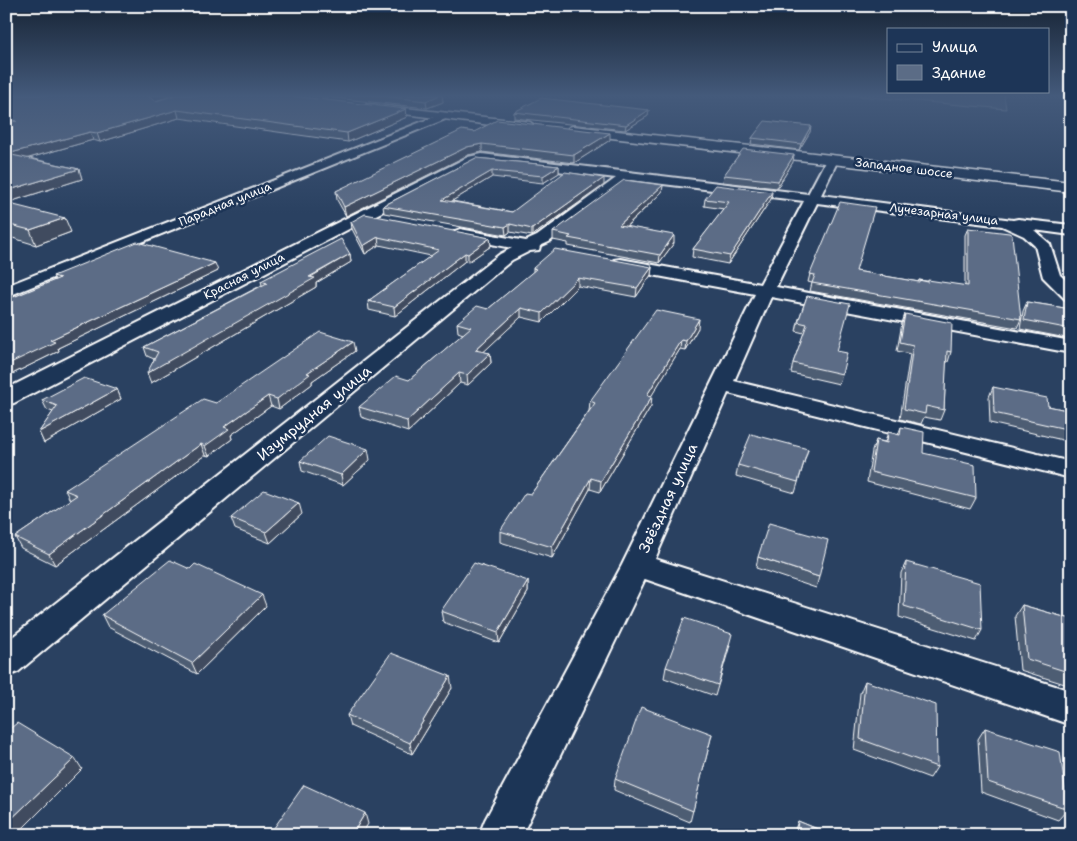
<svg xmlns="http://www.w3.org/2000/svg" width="1077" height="841" viewBox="0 0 1077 841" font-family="'Shantell Sans',sans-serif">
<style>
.green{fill:#465975;stroke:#a2acba}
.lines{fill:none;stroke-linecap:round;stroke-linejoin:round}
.minor-casing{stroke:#fff;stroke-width:4}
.primary-casing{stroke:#fff;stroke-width:3}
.minor{fill:#1d3557;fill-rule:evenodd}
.primary{fill:#1d3557;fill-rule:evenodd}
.wall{fill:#4e5d73;stroke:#fff}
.shaded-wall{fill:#404c5e;stroke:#fff}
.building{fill:#5b6c86;stroke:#fff}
.labels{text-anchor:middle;stroke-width:5;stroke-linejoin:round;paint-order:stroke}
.far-street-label{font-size:12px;fill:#fff;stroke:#1d3557}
.street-label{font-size:15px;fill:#fff;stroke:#1d3557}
</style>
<rect width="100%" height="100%" fill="#2a4161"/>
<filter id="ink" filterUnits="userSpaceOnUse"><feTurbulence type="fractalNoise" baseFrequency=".02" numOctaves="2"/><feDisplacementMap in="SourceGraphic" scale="10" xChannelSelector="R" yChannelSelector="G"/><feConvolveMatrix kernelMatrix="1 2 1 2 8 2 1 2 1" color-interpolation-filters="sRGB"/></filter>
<g filter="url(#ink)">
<path class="green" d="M847,95H1004L1006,109Z"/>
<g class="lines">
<g class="minor-casing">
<path id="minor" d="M444,113L449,116L448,118L6,297V286Z
M482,154L808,194L826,160L832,156L838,160L821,195L1013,220L1018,219L1071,225V235L1034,230L1050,244L1060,275L1071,285V300L1065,299L1043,277L1035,246L1024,236L1002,226L817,203L776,287L1071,341V353L771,297L734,381L1071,462V478L728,393L655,559L1071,691V725L645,579L522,835H479L485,820L622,565L755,294L620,269L614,268L612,264L614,260L620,259L760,284L804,201L630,180L549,242L540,246L539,250L530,251L512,260L18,672L6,677V642L500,254L512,248L455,237L452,234L455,231L460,229L526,241L537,236L616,178L482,162L476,163L14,403L6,405V389L468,157Z"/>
</g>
<g class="primary-casing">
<path id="primary" d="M369,104L530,122L536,126L530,130L365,109L363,107L365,105Z
M573,126L1071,182V192L569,133L567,130L569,127Z"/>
</g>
<use href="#minor" class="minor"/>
<use href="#primary" class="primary"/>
</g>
<path class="wall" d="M6,95H174L156,101L406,109L407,117L348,142L179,118L100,142L93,140L29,158L79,169L82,179L6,203Z
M307,95H442L443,102L427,108Z
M649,110L648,116L625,130L514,118V112Z
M811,126L810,132L799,150L751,144L752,138Z
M474,132L610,140L574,163L482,152L468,155L346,216L337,200L336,191Z
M476,158L559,166V173L543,183L492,177L452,201L512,212L604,185L532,236L510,232L506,235L384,213L383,206Z
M793,162L777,188L723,182L724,175Z
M663,185L662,192L626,227L674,243L659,263L568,246V243L553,240V232Z
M705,199H771L728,264L692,257L693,249L724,209L704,206Z
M6,203L71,232L36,245L6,236Z
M351,222L490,238L491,246L468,262L465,261L395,316L369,310L368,301L431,256L379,245L365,254L352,229Z
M968,228L1021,319L1017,328L810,291L812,283L808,282L810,274L856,271L919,282V280L965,286V235Z
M350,254L351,262L316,283V287L151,383L154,359L147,356L144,347L262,285L261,281Z
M652,267L651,275L636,297L578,286L542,322L521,317L483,352L490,353L491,363L468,385L460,383L408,432L361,417L359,407L409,380L463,334L458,332L457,323L488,309L533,272V268Z
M218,271L58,348L59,351L6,377V300L55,280L53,276Z
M807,296L837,351L842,374L839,384L791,373L793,363L804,333L796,331L798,322Z
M1027,302L1071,309V339L1020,329L1023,311Z
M905,314L951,352L948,362H946L944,410L940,420L924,417L921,424L900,419L910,354L897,351L902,323Z
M698,328L685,350L680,349L651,396V406L600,492L590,489L552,558L500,542V531L531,494L589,411L590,401Z
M1071,347V367L1067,354Z
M355,351L312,381V384L279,409L271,406L231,435L232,439L209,456L205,455L55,565L21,548L15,537L70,500L65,490L216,403Z
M993,387L1048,406L1071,411V442L990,423L989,397Z
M117,389L121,399L44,443L39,432L53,412L47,410L42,400Z
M901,427L923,453L976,498L970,509L867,482L872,451L876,440L885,442L888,432L898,435Z
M808,449L795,493L736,476L738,465Z
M370,460L343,485L302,471L300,461Z
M1071,486V523L1066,494Z
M302,514L270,543L235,529L231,518Z
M758,557L819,577L816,588L756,568Z
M906,562L982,630L976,641L899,617L901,573Z
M528,581V592L499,643L443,622L441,611Z
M1022,605L1071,619V686L1020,670L1015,616Z
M266,606L197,674L108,627L102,615Z
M730,645L715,696L664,678L666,667Z
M865,681L937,767L930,778L854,750L860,693Z
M452,688L412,754L350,726L347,715Z
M985,728L1068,809L1058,820L981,792L978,739Z
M712,734L690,822L614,790L615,779Z
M798,821L832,835H793Z"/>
<path class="shaded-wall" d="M150,95H174L152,102L149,97Z
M440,95H442L443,102L427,108L426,101Z
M406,109L407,117L348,142L347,133Z
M177,110L179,118L100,142L97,133Z
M649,110L648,116L625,130L626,125Z
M811,126L810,132L799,150L801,144Z
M90,132L93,140L11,163L7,154Z
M610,133V140L574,163V155Z
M482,144V152L468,155L346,216L344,207L467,147Z
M794,155L793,162L777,188L778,181Z
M559,166V173L543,183V176Z
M79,169L82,179L6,203V191Z
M492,171V177L442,207V200Z
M604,178V185L532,236V229Z
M663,185L662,192L619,233V225Z
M772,192L771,199L728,264L730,256Z
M65,218L71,232L36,245L30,230Z
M510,224V232L506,235L505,227Z
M674,235V243L659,263L660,255Z
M378,237L379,245L365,254L363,246Z
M490,238L491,246L468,262V254Z
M465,253V261L395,316L394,307Z
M350,254L351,262L316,283V287L151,383L147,373Z
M215,263L218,271L58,348L59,351L6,377V365L50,340Z
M652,267L651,275L636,297L637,288Z
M578,278V286L542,322V313Z
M521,308V317L476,359L475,350Z
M699,319L698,328L685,350L686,341Z
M681,340L680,349L646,405L647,395Z
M353,342L355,351L312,381V384L279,409L277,399L307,373Z
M490,353L491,363L468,385L467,375Z
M459,373L460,383L408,432L407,421Z
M117,389L121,399L44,443L39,432Z
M268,396L271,406L231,435L232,439L209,456L205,446L224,427Z
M652,396L651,406L600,492L601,481Z
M201,444L205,455L55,565L49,554Z
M368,449L370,460L343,485L341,475Z
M591,478L590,489L552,558V547Z
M299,503L302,514L270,543L266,532Z
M528,581V592L499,643L498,632Z
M262,595L266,606L197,674L192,663Z
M450,676L452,688L412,754L410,743Z
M75,758L82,769L16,835H6V824Z
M365,813L368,824L361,835H352Z"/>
<path class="building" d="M6,95H150L149,97L156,101L176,95H283L406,109L347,133L177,110L97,133L90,132L7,154L79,169L6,191V123L17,121L6,119Z
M374,95H440L426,101Z
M541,98L649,110L626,125L514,112Z
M497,120L610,133L574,155L482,144L467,147L344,207L336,191L462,130L474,132Z
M765,121L811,126L801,144L752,138Z
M743,149L794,155L778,181L724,175Z
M476,158L559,166L543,176L492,171L442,200L512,212L565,172L604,178L532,229L510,224L505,227L383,206Z
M624,180L663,185L619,225L674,235L660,255L568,238L571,236L553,232Z
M716,185L772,192L730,256L693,249L729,202L705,199Z
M840,202L875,207L856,271L919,282V280L928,282V280L968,286V228L1009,233L1012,235L1021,319L812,283L815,275L810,274Z
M6,203L65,218L30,230L6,224Z
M365,214L490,238L468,254L465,253L394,307L368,301L439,250L378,237L363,246L351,222Z
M341,239L350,254L309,277L315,278L147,373L158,352L144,347L267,283L261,281Z
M137,242L215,263L50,340L55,342L6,365V300L60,278L53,276Z
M555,249L652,267L637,288L578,278L542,313L521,308L475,350L490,353L467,375L459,373L407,421L359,407L396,376L409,380L471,327L457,323L477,306L488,309L536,269L533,268Z
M807,296L850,304L837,351L847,353L842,374L793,363L807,324L798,322Z
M1027,302L1071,309V329L1024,320Z
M656,310L699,319L686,341L681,340L647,395L652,396L601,481L591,478L552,547L500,531L525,493L531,494L595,403L590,401Z
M905,314L952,323L951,352L947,351L944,410L926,406L925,414L904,409L913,345L900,342Z
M320,332L353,342L307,373L310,374L277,399L268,396L224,427L229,429L205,446L201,444L49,554L15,537L77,495L65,490L203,399L216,403Z
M84,378L117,389L39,432L57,406L42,400Z
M993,387L1047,398L1048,406L1071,411V430L994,413Z
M901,427L924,432L923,453L975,465L976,498L871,472L876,440L887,443L888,432L900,435Z
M751,434L808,449L798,482L738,465Z
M328,436L368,449L341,475L300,461Z
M264,490L299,503L266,532L231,518Z
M769,523L828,540L819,577L758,557Z
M170,560L190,569L195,564L262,595L192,663L102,615Z
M906,562L980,583L982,630L904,606Z
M474,563L528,581L498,632L441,611Z
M1022,605L1071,619V673L1027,659Z
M684,618L732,634L718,685L666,667Z
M391,653L450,676L410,743L347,715Z
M865,681L936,705L937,767L860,739Z
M641,707L712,734L693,811L615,779Z
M17,723L75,758L6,824V732Z
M985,728L1060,752L1068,809L988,782Z
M304,785L365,813L352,835H269Z
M798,821L832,835H796Z"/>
</g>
<linearGradient id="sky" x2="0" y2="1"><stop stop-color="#172435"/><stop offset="0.45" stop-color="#445a7b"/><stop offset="1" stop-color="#445a7b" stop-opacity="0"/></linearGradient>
<rect width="1077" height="213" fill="url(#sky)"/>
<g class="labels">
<g class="far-street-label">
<text transform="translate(904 168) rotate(7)" y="4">Западное шоссе</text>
<text transform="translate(225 204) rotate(-22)" y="4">Парадная улица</text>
<text transform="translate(944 214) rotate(7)" y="4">Лучезарная улица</text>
<text transform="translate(244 276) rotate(-27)" y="4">Красная улица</text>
</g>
<g class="street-label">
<text transform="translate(314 413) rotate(-39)" y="5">Изумрудная улица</text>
<text transform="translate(668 498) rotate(-65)" y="5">Звёздная улица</text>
</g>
</g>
<rect width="1077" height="841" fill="none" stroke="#1d3557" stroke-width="25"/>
<rect x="12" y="12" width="1052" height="816" fill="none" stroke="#fff" stroke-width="2" filter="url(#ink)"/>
<rect x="887" y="28" width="162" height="65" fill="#1d3557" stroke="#77869a"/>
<rect x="897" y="44" width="25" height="8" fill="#1d3557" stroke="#77869a"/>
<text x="932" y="52" font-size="15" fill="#ffffff">Улица</text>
<rect x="897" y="65" width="25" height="15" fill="#5b6c86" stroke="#77869a"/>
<text x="932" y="78" font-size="15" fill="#ffffff">Здание</text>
</svg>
